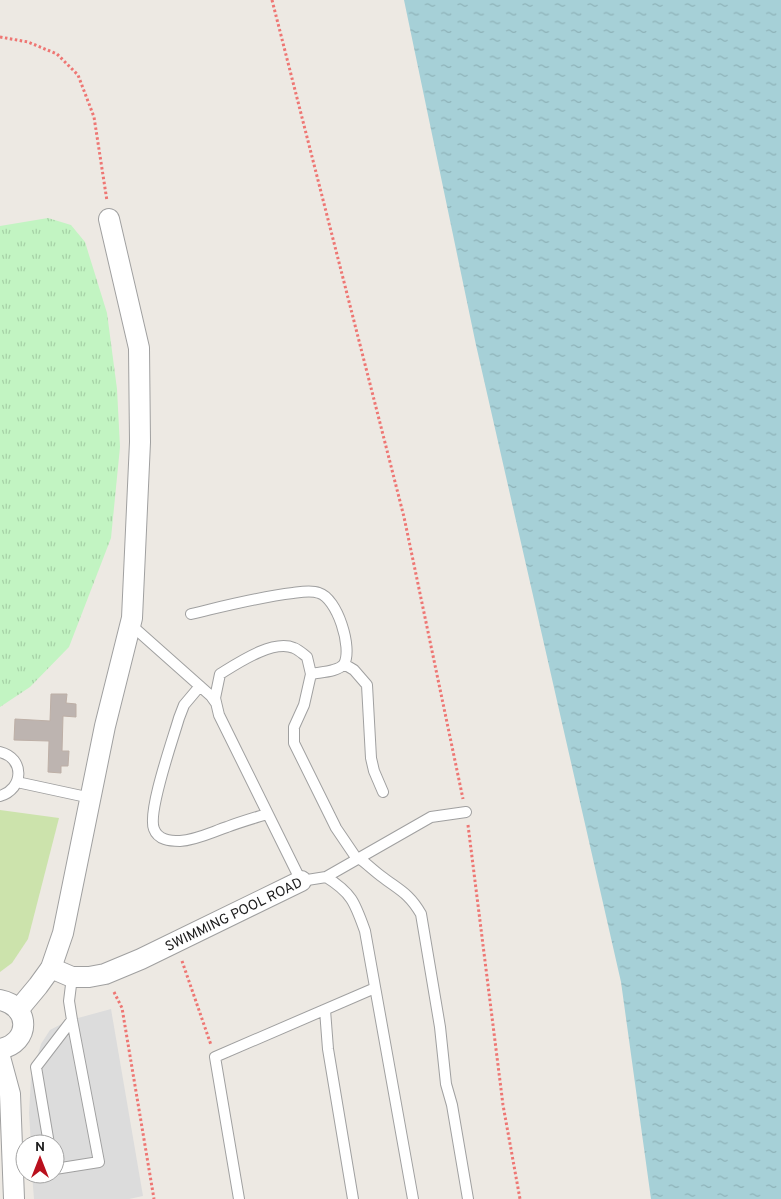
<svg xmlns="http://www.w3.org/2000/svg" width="781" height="1199" viewBox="0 0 781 1199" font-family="Overpass,sans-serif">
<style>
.grass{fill:#cce3ac}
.park{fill:url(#park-tufts)}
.parking{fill:#dcdcdc}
.water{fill:url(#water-ripples)}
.building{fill:#bdb4b0;stroke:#bdafa6}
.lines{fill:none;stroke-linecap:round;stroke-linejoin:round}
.lane-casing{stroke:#a0a0a0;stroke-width:12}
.street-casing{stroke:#a0a0a0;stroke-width:22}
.path{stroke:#ee7673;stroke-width:3;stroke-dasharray:2.5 2.5;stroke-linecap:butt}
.lane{stroke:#fff;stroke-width:10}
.street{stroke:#fff;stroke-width:20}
.labels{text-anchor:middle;stroke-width:5;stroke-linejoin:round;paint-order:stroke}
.street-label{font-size:14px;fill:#1c1c1c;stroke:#fff}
</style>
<defs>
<pattern id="park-tufts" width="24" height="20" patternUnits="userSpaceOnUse" patternTransform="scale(1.25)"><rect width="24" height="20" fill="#c2f4c2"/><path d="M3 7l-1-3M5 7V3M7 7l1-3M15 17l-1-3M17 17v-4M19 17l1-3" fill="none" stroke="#a6d1a6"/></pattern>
<pattern id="water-ripples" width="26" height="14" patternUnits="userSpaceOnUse" patternTransform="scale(1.25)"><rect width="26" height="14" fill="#a6d0d7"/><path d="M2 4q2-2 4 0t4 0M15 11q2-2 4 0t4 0" fill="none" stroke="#8eb2b8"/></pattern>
</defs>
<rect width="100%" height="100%" fill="#ede9e3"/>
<path class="grass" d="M0,810L59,818L28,939L12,963L0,972Z"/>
<path class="park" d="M48,218L71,225L85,242L107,313L117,389L120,447L111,538L69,647L30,687L0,707V226Z"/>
<path class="parking" d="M111,1009L143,1196L129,1199H34L32,1174H55V1144H31L29,1113L31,1078L41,1044L50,1030L67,1021Z"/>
<path class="water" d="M404,0H781V1199H651L621,982L476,345Z"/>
<path class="building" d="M51,694H67L66,703L76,704V717L63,716L62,751H69L68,766H61V773L48,772L49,741L14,740L15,719L50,721Z"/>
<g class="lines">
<g class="lane-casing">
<path id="lane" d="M191,614C225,606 258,597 293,593C301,592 311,590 319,593C337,598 353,648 344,664C338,672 320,672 311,674
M130,624L211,696L216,703
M344,664L354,670L367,685L371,758L374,771L383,792
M200,686L184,705L179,718C173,739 147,812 154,829C158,840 170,841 180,841C196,840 212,832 227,827C240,822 254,818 267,814
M0,752C25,758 24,789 0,796
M17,782L91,798
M359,858C367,864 373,870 381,876C399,890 409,893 421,914L440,1027L446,1084L452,1105L468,1199
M357,859L336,828L294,743V727L304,705L311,674L307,657C303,654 299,650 294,648C273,639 238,663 220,674L215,698L219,715L301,881L326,877L431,817L466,812
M326,877C352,893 355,903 365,931L413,1199
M325,1010L328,1049L353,1199
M49,1144L36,1067L72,1020
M55,1169L99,1162L72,1020L69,1001L72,977
M239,1199L215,1057L375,988"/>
</g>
<g class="street-casing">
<g id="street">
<path id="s1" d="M51,968L72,977H89L105,974L141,959L301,881"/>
<path d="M0,1000C31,1006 31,1043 0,1049"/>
<path d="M18,1010L38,986L51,968L63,933L105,726L132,618L140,442L139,348L109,219"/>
<path d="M0,1057L10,1094L14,1199"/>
</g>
</g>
<path class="path" d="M272,0L404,517L463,799
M0,37L28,42L57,54L78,75L94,117L107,201
M468,825L503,1105L520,1199
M182,961L211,1045
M114,992L122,1008L154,1199"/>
<use href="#lane" class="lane"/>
<use href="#street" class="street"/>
</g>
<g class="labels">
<g class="street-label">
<text dy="5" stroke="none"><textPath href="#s1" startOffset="198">SWIMMING POOL ROAD</textPath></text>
</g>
</g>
<g transform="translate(40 1159)"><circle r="24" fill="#ffffff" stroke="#a4a4a4"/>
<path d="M0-4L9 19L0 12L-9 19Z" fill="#b9101d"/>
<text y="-8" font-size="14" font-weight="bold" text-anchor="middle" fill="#1c1c1c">N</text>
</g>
</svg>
